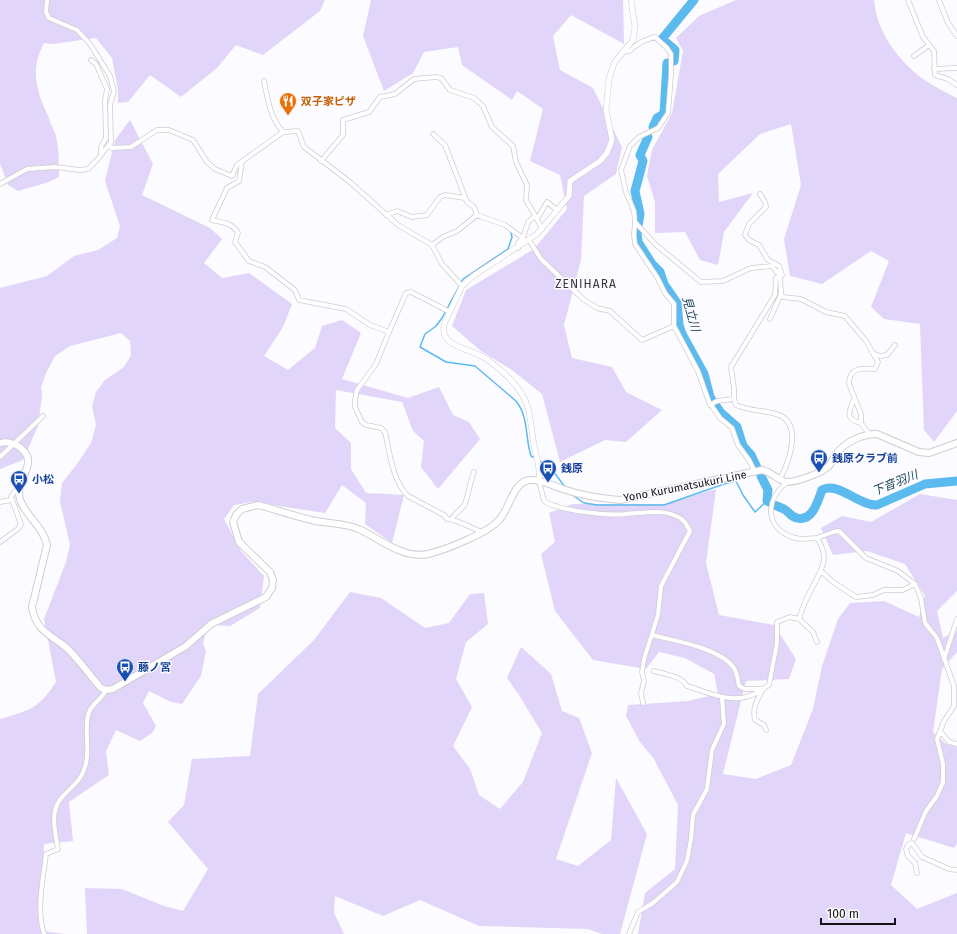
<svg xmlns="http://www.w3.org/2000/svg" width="957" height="934" viewBox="0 0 957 934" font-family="'Fira Sans','Noto Sans JP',sans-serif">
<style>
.green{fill:#e1d5fa}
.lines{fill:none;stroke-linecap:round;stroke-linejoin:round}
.stream{stroke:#5cbbee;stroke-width:1.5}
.river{stroke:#5cbbee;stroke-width:9}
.minor-casing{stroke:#cecdd2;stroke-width:5.5}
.tertiary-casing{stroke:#cecdd2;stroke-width:6}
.secondary-casing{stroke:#cecdd2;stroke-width:8}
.minor{stroke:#fff;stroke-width:4}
.tertiary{stroke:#fff;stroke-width:5}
.secondary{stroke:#fff;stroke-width:6}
.labels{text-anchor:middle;stroke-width:3;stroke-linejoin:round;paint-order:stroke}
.food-label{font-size:11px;font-weight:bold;fill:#c56008;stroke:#fcfbff;text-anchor:start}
.transit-label{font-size:11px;font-weight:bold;fill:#164399;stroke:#fcfbff;text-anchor:start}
.street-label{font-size:11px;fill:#131314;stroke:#fcfbff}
.neighbourhood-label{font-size:12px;letter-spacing:1px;fill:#37363a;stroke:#fcfbff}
.water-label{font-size:12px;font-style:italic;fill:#1d465b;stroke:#fcfbff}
</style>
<rect width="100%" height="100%" fill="#fcfbff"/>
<path class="green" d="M0,0H325L320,11L263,55L236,45L217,68L181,97L150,75L128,102L118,103V90L112,58L96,38L53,44L44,43C30,70 36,90 48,116C50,123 54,130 56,136C59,150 59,163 59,177L49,182L18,191L8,185L0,164Z
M371,0H623L624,44L571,15L553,36L560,70L593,88L622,147L616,174L584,196L581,260L564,325L572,358L612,367L626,392L662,410L626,442L605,440L560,462L542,394L512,370L481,351L452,326L466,290L534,249L567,209L560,175L530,161L543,109L517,91L512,100L462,65L458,47L424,52L413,73L384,91L363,36Z
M736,0H874C877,31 895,56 919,76C927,83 947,93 957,98V411L934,442L924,430L920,324L884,319L871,307L889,261L871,251L822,284L790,276L784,239L801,185L791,124L760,134L718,174L719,202L753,193L724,232L718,265L700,260L685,232L655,233V202L647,176L652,150L672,113L683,51L676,38L699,16Z
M130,120L153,164L142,195L210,228L222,239L204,263L222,278L249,273L292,304L283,327L264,356L288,370L315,348L322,326L342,320L361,333L342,379L408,398L439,387L453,415L469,422L480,439L438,489L421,467L424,441L413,431L402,402L336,390L335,428L351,443V469L366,493L404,495L392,543L365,524L366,503L342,485L325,513L252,502L234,505L224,519L241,551L264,576L260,608L230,626L208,625L203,643L206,652L201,676L182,704L171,702L149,691L143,703L156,726L152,733L140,741L116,730L106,751L109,775L69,802L73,841L44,844L42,931L65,934H0V719C31,710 38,709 56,682L44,619L66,562L70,545L60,502L62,483L77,464L91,443L96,425L92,406L96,392L105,380L124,367L131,355L130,341L121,333L70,346L55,356L47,371L41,387L42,396L38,426L23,460L0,469V288L47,276L74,256L98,250L117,238L120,226L105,181L115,140Z
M716,489L706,563L719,615L774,625L796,659L789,679L746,681L723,774L756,779L791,765L813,709L822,666L838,619L850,603L884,601L919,617L925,596L905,564L867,551L833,555L821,528L842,516L871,522L920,494L957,500V591L937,611L943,638L957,631V652L942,669L933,732L946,744L957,747V844L954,848L906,833L891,885L917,909L957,893V934H638L645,893L675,869L678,805L654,759L640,742L626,716L628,705L688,701L718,694L714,674L685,658L659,652L646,669L593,660L555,611L541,554L555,542L549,513L572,504H665Z
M350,592L381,598L425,628L449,623L470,594L484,593L488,624L466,642L456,679L472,707L453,746L470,769L479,795L500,809L523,782L542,733L519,695L507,678L521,647L551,674L562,711L579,718L592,753L556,859L578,866L611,840L616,778L647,834L620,934H602L588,929L479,926L420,900L383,916L335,896L334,913L344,934H87L85,888L122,889L164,906L183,911L208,869L168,822L184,805L192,759L250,756L258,694L314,640Z"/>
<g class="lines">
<path class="stream" d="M511,233L512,237L508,249L463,279L442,318L436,326L425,334L420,347L446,362L475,366L516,401C529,417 525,438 531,456L535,458
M540,461L553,471L565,487
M571,494L584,503L597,505H664L724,484L736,481L743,495L755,512L767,501"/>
<path class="river" d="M674,61L675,50L662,39L694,0
M653,127L657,118L664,114L667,63
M648,137L640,155L643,161L635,191L640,214L637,232L638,242L652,264L660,272L664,284L677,303L679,325L682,334L704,374L710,397L721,413L737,427L743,446L751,455L757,468
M761,476L768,490L767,501C772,504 779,507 784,509C789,512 791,517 797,518C813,522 818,500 822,490C838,481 859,506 877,505L925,484L957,481"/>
<g class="minor-casing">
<path id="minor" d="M908,0L923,37L934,51L935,75L948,79L957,85
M939,0L948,23L957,36
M624,52L630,51C637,43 645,40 655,37L667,48L671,54V75L668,113L658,128L639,137L630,146L621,170L626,192L634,211L635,222L656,245L701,282L723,281L751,268L772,266L780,276L781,294L783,297L801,299L826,312L845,316L866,341L878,362L875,369C862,368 849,367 849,384L861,414V423L869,434
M914,56L929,45
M91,60L96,64L107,89L105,101L106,138L101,147V155
M934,69L957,68
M264,81C268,101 270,117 283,132
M433,134L445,145L467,202L474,207L477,215L505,225L523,238L518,243V248
M109,146L112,148L131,147L157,130H169L193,140L207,162L215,169L232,176L237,165L283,132L298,131L304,147L350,182L398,225L432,245L442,264L462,286
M242,161L239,181L227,188L212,220C223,223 232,222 238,233L235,242L249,261L265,267L295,290L299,300L346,309L370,325L389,332L406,293L411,292L450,312
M321,161L343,135V120L369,112L380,97L395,94L414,79L436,77L441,78L450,90L474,98L483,106L492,127L513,146L516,162L527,185L526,200L537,219L547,202L557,210
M0,184L27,169L55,167L80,170L88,169L97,160L111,142L110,105L114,91L110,76L90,44L77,30L49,18L46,12L47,0
M760,194L765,202L766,207L749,224L745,235L749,240L759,245L768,260L779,266L782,275L776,278L775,295L731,367L734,389V399L736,405C749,411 763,410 776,414C804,422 789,462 780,479
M386,215L397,211L412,217L427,215L440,197L445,195L465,198
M537,219L542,229
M635,222L634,235L635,244L657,277L665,293L674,304V326L698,371L709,402L720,418L732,428L738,445L749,460L755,472
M523,238L528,222L535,216
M529,240L541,259L583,299L597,308L610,311L642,340L674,326
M432,245L443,237L457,231L477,215
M770,319L781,294
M389,332L376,364L357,390L355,400V407L362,422L366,425L381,428L385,432C390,453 392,480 408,496L444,515L447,519C455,518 473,529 482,532
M875,354L880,356L887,355L895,345
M854,399C850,411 843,419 861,423
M710,405L717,401L734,399
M0,457L43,416
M539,481L544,501C560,511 608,516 627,514C643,513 661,509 676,516C684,519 686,524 690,531L661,586L658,615L644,659L642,672L644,681L641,693L643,703
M0,502L11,500
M452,519C455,512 462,510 465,504C468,496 470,482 474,472
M817,538L833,532L839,531L866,558L898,571L915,584
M0,542L18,529L21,524L11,497L15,491L20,489
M822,572L833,582L856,597L873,595L884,590H903L915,584L921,598L925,623L937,638L954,686V706L944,721L937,739L943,764V782L937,796L926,811L914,839
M799,619L813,632L817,642
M652,635C675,641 720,648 734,668C737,673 738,680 739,686L745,689H763C757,700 752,708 755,720L764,725L766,730
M944,659L957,619
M654,671C664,674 682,676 687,686C707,692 731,704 752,695C758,693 763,688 769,685L777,643V622L790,617L799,619C802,609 806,599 811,590C821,570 831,559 817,538C810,538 802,540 795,538C765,529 764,501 787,482
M940,731L949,742L957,744
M917,873L915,863L908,856L906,849L909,844L912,843L922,857L949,869L957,870
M44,934C36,909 43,880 46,854L58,849C55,831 49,810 63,796C72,786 81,781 85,767C91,750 83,728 89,712C93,703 102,699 106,690
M629,934L638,912L653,903L677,882L687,861L691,839L693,815L707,789L712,750L724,724L722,698"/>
</g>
<g class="tertiary-casing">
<path id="tertiary" d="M539,481C541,468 536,458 534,445C532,433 531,420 528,408C523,389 503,371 488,360C476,351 460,350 449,341C444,337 443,331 444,324L462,286L473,276L537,234L569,196L570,181L600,161L607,153L612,140L606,110L609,79L614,63L633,40L635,27L631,0"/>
</g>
<g class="secondary-casing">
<path id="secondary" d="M0,443C7,441 12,443 18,446C44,463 11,480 21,502C28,518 43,527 47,545L32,607C36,633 53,635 69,650C80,662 91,676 101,688L106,690L113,689L186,646L211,624L266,597L272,588L273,580L270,572L239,542L233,522L236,515L242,509L258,505C277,510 297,517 316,521C331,524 347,523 361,530C381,540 404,559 428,554C445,550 488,533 499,520C510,509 513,480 531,480C543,480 553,486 563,489C582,496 600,498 620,500L762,470C771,472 781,482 787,482C797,482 821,473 828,467C832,463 833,458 836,454C845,442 862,434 877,434L919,452L929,453L957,443"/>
</g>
<use href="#minor" class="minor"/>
<use href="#tertiary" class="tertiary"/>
<use href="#secondary" class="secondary"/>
</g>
<defs>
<g id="restaurant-pin" transform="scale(0.9)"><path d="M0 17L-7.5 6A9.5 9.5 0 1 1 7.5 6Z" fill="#e8710a" stroke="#fcfbff"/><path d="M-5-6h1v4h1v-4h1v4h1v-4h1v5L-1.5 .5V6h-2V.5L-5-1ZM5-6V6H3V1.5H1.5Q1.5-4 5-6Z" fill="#fff"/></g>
<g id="bus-pin" transform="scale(0.9)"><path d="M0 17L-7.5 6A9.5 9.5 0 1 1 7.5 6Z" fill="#1a4fb4" stroke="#fcfbff"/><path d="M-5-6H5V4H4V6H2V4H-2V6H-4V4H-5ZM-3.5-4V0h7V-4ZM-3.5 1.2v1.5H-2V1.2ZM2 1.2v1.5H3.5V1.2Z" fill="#fff"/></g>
</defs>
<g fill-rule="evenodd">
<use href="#restaurant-pin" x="288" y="101"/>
<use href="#bus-pin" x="819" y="458"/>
<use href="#bus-pin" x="548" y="468"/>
<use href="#bus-pin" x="19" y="479"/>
<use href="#bus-pin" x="125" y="667"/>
</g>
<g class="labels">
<g class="food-label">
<text x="301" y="105">双子家ピザ</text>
</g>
<g class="transit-label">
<text x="832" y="462">銭原クラブ前</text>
<text x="561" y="472">銭原</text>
<text x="32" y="483">小松</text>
<text x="138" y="671">藤ノ宮</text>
</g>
<g class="street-label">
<text transform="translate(685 486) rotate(-11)" y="4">Yono Kurumatsukuri Line</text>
</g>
<g class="neighbourhood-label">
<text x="586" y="288">ZENIHARA</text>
</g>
<g class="water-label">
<text transform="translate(691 314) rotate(74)" y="4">見立川</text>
<text transform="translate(895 483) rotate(-22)" y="4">下音羽川</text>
</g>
</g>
<path d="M821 918v6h74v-6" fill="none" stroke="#131314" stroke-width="2"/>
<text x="827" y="918" font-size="12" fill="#131314" stroke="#fcfbff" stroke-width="3" paint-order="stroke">100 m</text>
</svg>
